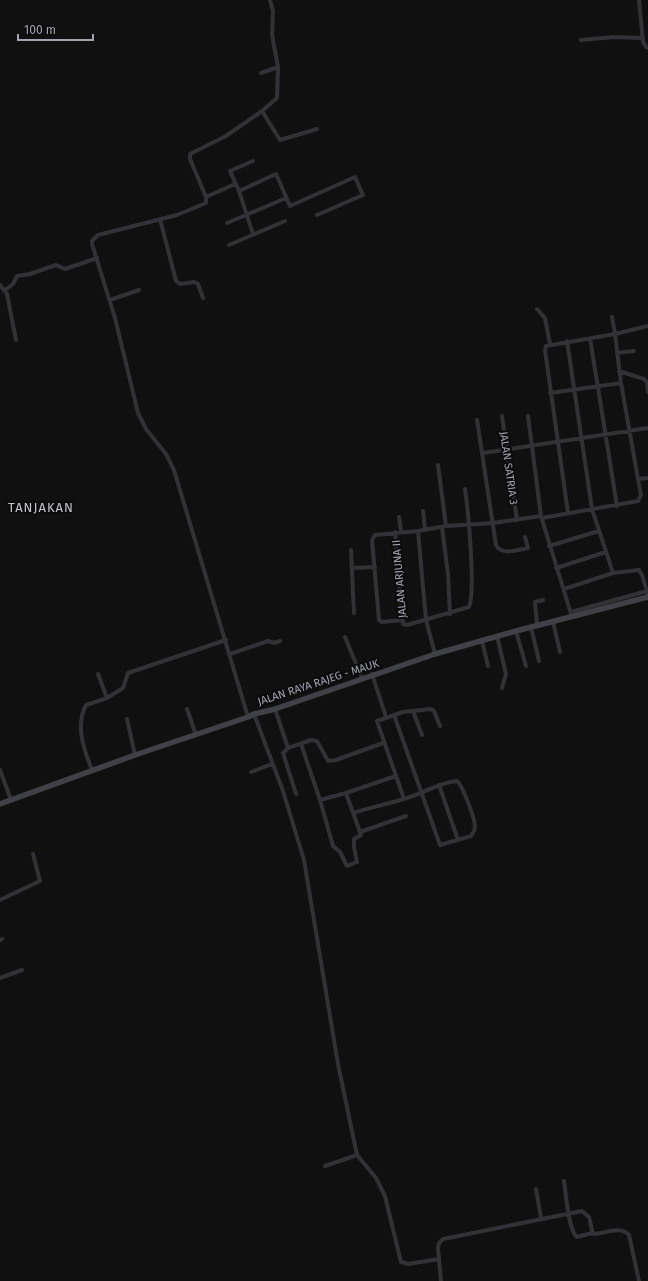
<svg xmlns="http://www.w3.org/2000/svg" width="648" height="1281" viewBox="0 0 648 1281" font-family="'Fira Sans',sans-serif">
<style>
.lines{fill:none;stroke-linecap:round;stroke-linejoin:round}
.minor{stroke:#323236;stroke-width:4}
.secondary{stroke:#404146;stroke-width:5.5}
.labels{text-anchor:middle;stroke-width:4;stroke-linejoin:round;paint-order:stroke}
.street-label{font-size:11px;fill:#a3a5b1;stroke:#0c0b0c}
.quarter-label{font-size:13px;letter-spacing:1px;fill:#c4c5cd;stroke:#0c0b0c}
</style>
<rect width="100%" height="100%" fill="#101011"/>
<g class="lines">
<path class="minor" d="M639,0L643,42L646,47L648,48
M581,40L613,37L643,38
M261,73L278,67
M262,111L280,140L317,129
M253,161L230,171L239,191L276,174L290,206L355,177L363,195L317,215
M239,191L253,234
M206,197L235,184
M160,219L176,281L180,284L194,282L198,284L203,298
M227,223L286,198
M229,245L285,221
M0,285L7,294L16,340
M5,290L13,284L17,276L30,274L56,265L65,269L97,258
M110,300L139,290
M537,309L545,318L550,344
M612,317L615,334L648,326
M590,338L617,506
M567,341L592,509L613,573L639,570L642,575L648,595
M617,353L634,351
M619,371L644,379L647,382L648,392
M550,393L621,383
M502,416L517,520
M528,416L541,516L572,617
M477,420L496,545C501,556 518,550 528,548L525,537
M483,453L648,428
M438,465L446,526
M423,511L425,530
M568,513L545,350L546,346L615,334L621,383L638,479
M399,517L401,531
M542,518L638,501L641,495L638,479L648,478
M442,527L448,574L450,614
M418,531L426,620L435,654
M395,532L403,624L407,625L469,607C476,591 468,510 465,489
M549,546L599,531
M351,550L354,613
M352,568L375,567
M556,568L606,552
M564,589L613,573
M571,612L647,591
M402,620L382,622L379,620L372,540L375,535L418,531L446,526L493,523L541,516
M553,622L560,652
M537,625L535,602L543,600
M531,627L539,661
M516,631L526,666
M497,636L506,674L502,688
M345,637L362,678
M482,641L488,666
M230,654L268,641L274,643L280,641
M98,674L107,698
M372,674L386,717
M187,709L196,735
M275,709L288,748L311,740L317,741L328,761L336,760L383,743
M413,711L422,735
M254,714L283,791L304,860L338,1064L357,1155L376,1178L385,1196L401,1262L408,1264L439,1259
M248,717L174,470L166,454L146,429L138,413L115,318L92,244V241L98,235L177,215L206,203V197L190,159V154L226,136L262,111L277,98L278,67L272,35L273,11L270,0
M127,719L135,755
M301,744L320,800L333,846L340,852L347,866L357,862L354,847V839L361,835L346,793L320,800
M288,748L283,753L296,794
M0,770L11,800
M92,770C84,750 75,726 86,705L107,698L123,688L128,673L226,640
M251,772L272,764
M439,785L458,840
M346,793L396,776
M404,799L377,721L403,712L431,709L434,711L440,726
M353,813C372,807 392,803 410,797C426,792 441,782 457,781C463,786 475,819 475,827C475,831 473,833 471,836L440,845L394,715
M360,832L406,816
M0,900L40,881L33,854
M0,940L2,939
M0,978L22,970
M325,1166L357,1155
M564,1181C566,1193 568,1230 577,1237L592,1233
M536,1189L541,1218
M441,1281L438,1248L439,1243L443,1239L582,1211L589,1217L593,1234C604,1234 620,1225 629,1235L639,1281"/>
<path class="secondary" d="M0,804L135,755L248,717L254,714L275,709L435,654L516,631L648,597"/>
</g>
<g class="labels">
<g class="street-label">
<text transform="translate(509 468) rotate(82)" y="4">JALAN SATRIA 3</text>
<text transform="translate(399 579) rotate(-95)" y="4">JALAN ARJUNA II</text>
<text transform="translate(318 682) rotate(-18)" y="4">JALAN RAYA RAJEG - MAUK</text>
</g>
<g class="quarter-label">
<text x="41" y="512">TANJAKAN</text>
</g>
</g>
<path d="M18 34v6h75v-6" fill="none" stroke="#a3a5b1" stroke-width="2"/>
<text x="24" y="34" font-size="12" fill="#a3a5b1" stroke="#0c0b0c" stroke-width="3" paint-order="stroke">100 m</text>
</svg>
